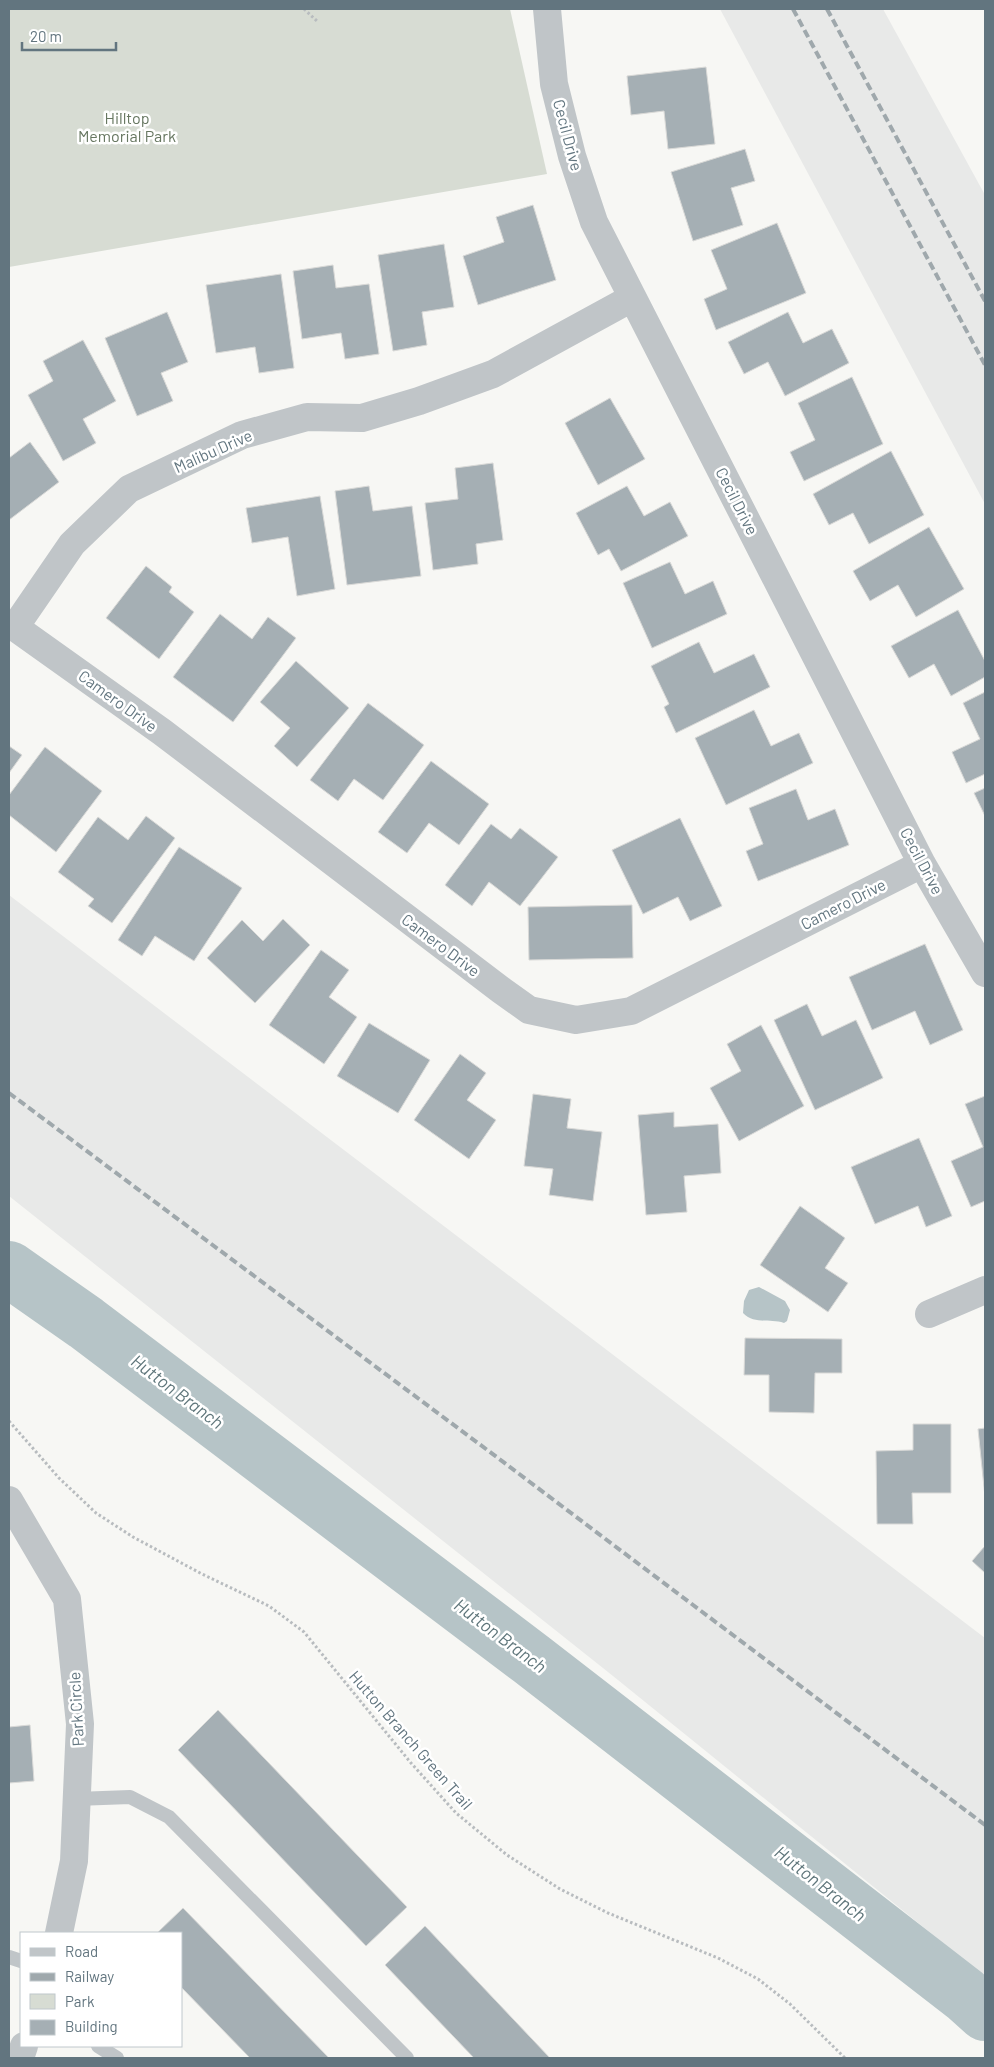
<svg xmlns="http://www.w3.org/2000/svg" width="994" height="2067" viewBox="0 0 994 2067" font-family="Barlow,sans-serif">
<style>
.built{fill:#e8e9e8}
.green{fill:#d7dcd3}
.water{fill:#b6c4c7}
.lines{fill:none;stroke-linecap:round;stroke-linejoin:round}
.river{stroke:#b6c4c7;stroke-width:56}
.building{fill:#a5afb4;stroke:#d9d9d7}
.path{stroke:#b8bcbf;stroke-width:3;stroke-dasharray:2.5 2.5;stroke-linecap:butt}
.service{stroke:#c0c5c8;stroke-width:14}
.minor{stroke:#c0c5c8;stroke-width:28}
.rail{stroke:#9fa8ac;stroke-width:4;stroke-dasharray:8 4;stroke-linecap:butt}
.labels{text-anchor:middle;stroke-width:5;stroke-linejoin:round;paint-order:stroke}
.park-label{font-size:16px;fill:#677761;stroke:#fff}
.street-label{font-size:16px;fill:#62757f;stroke:#fff}
.water-label{font-size:18px;font-style:italic;fill:#5e757a;stroke:#fff}
</style>
<rect width="100%" height="100%" fill="#f7f7f4"/>
<path class="built" d="M720,9H883L985,195V504Z
M9,895L985,1638V1977L613,1676L9,1196Z"/>
<path class="green" d="M9,9H510L547,174L9,267Z"/>
<path class="water" d="M759,1287L785,1301L790,1310L787,1321L784,1323C769,1318 755,1325 743,1313L744,1301L749,1290Z"/>
<g class="lines">
<path class="river" d="M9,1269L86,1323L531,1659L965,1995L985,2013"/>
</g>
<path class="building" d="M706,67L715,144L668,149L664,111L631,115L627,76Z
M745,149L755,181L731,188L743,225L693,241L671,172Z
M533,205L556,280L478,305L463,256L504,242L496,217Z
M777,223L806,293L716,330L704,299L727,289L711,250Z
M444,244L454,307L422,312L427,345L393,351L378,255Z
M333,265L336,288L369,284L379,354L345,359L341,333L302,339L293,271Z
M281,274L294,368L259,373L255,347L216,353L206,285Z
M167,312L188,362L161,373L173,401L137,416L105,338Z
M788,312L803,343L832,329L849,363L785,396L768,362L744,374L728,342Z
M83,340L116,401L83,419L96,443L63,461L28,395L53,381L43,361Z
M852,377L883,444L804,481L790,452L815,440L798,403Z
M610,398L645,459L598,485L565,423Z
M30,442L59,482L9,520V458Z
M891,451L924,515L869,544L853,513L829,525L813,494Z
M493,463L503,540L476,544L478,564L433,570L425,503L458,499L455,468Z
M369,486L373,511L412,506L421,576L347,585L335,491Z
M627,486L644,516L670,502L688,536L621,571L609,549L598,555L576,513Z
M320,496L335,589L297,596L288,537L252,543L246,508Z
M929,527L964,589L916,617L898,585L870,601L853,571Z
M670,562L685,594L713,581L727,614L652,648L623,583Z
M146,566L172,587L169,592L194,612L159,659L106,618Z
M958,610L985,661V677L951,696L934,664L909,678L891,646Z
M220,614L252,639L268,617L296,638L233,722L173,677Z
M699,642L714,673L754,654L770,687L676,733L664,707L669,704L651,666Z
M296,661L349,708L297,767L274,746L290,728L260,702Z
M985,692V774L966,783L952,752L980,739L963,703Z
M368,703L424,745L383,800L354,779L338,801L310,780Z
M754,710L771,746L799,733L813,763L726,805L695,738Z
M9,746L22,755L9,773Z
M45,747L102,791L56,852L9,815V795Z
M431,761L489,804L459,845L429,823L407,853L378,832Z
M985,788V816L974,793Z
M796,789L808,820L835,809L849,845L758,881L746,851L763,844L749,808Z
M146,816L175,838L112,923L88,906L94,899L58,872L98,817L128,840Z
M680,818L722,906L690,921L678,897L643,914L612,850Z
M491,824L511,839L520,828L558,857L520,906L489,882L472,906L445,885Z
M179,847L242,888L194,961L155,936L142,956L118,940Z
M632,905L633,958L529,960L528,907Z
M283,919L310,945L255,1003L207,958L242,920L263,941Z
M925,944L963,1030L930,1045L915,1011L872,1030L849,977Z
M321,950L349,970L329,997L357,1017L324,1064L269,1025Z
M807,1004L822,1036L856,1020L883,1078L815,1110L774,1020Z
M369,1023L430,1060L398,1113L337,1076Z
M761,1025L804,1106L739,1141L710,1088L741,1071L727,1044Z
M460,1054L486,1073L467,1100L496,1120L469,1159L414,1120Z
M533,1094L571,1099L567,1128L602,1132L593,1201L549,1195L553,1169L524,1166Z
M985,1096V1201L971,1207L951,1161L983,1147L965,1104Z
M674,1112V1127L718,1124L721,1173L684,1176L687,1212L646,1215L638,1115Z
M919,1138L952,1216L926,1227L918,1206L875,1224L851,1167Z
M800,1206L845,1238L825,1268L848,1283L828,1312L760,1265Z
M745,1338L842,1339V1373H815L814,1413L769,1412V1375H744Z
M913,1424H951V1493H912L913,1524H877L876,1451L913,1450Z
M985,1428V1497L978,1429Z
M984,1547L985,1548V1573L972,1561Z
M218,1710L407,1907L366,1946L178,1750Z
M30,1725L34,1781L9,1783V1727Z
M183,1908L329,2058H250L181,1987V1933H157Z
M425,1926L550,2058H474L385,1965Z"/>
<g class="lines">
<path class="path" d="M304,9L318,22
M9,1421L59,1478L96,1513L133,1537L202,1574L269,1606L304,1632L411,1763L456,1813L507,1855L560,1889L608,1913L718,1958L758,1979L790,2004L845,2058"/>
<path class="service" d="M76,1799L130,1797L169,1817L407,2058
M9,1957L21,1961
M98,2046L117,2058"/>
<path class="minor" d="M547,9L554,84L572,156L594,222L922,864L985,973
M9,623L162,732L501,990L529,1010L576,1020L631,1011L922,864
M15,627L72,544L129,489L242,435L307,417L362,418L419,401L493,374L632,298
M929,1314L985,1290
M9,1500L67,1599L80,1724L74,1861L59,1933
M20,2058L24,2046"/>
<path class="rail" d="M793,9L985,365
M827,9L985,301
M9,1093L498,1458L985,1825"/>
</g>
<g class="labels">
<g class="park-label">
<text x="127" y="124">Hilltop<tspan x="127" dy="18">Memorial Park</tspan></text>
</g>
<g class="street-label">
<text transform="translate(568 135) rotate(75)" y="6">Cecil Drive</text>
<text transform="translate(213 451) rotate(-24)" y="6">Malibu Drive</text>
<text transform="translate(737 501) rotate(63)" y="6">Cecil Drive</text>
<text transform="translate(118 701) rotate(36)" y="6">Camero Drive</text>
<text transform="translate(922 861) rotate(62)" y="6">Cecil Drive</text>
<text transform="translate(843 904) rotate(-27)" y="6">Camero Drive</text>
<text transform="translate(441 945) rotate(37)" y="6">Camero Drive</text>
<text transform="translate(76 1709) rotate(-93)" y="6">Park Circle</text>
<text transform="translate(411 1740) rotate(49)" y="6">Hutton Branch Green Trail</text>
</g>
<g class="water-label">
<text transform="translate(177 1392) rotate(37)" y="6">Hutton Branch</text>
<text transform="translate(500 1636) rotate(37)" y="6">Hutton Branch</text>
<text transform="translate(820 1884) rotate(38)" y="6">Hutton Branch</text>
</g>
</g>
<rect width="994" height="2067" fill="none" stroke="#62757f" stroke-width="20"/>
<rect x="20" y="1932" width="162" height="115" fill="#ffffff" stroke="#c0c8cc"/>
<rect x="30" y="1948" width="25" height="8" fill="#c0c5c8" stroke="#c0c8cc"/>
<text x="65" y="1957" font-size="15" fill="#62757f">Road</text>
<rect x="30" y="1973" width="25" height="8" fill="#9fa8ac" stroke="#c0c8cc"/>
<text x="65" y="1982" font-size="15" fill="#62757f">Railway</text>
<rect x="30" y="1994" width="25" height="15" fill="#d7dcd3" stroke="#c0c8cc"/>
<text x="65" y="2007" font-size="15" fill="#62757f">Park</text>
<rect x="30" y="2020" width="25" height="15" fill="#a5afb4" stroke="#c0c8cc"/>
<text x="65" y="2032" font-size="15" fill="#62757f">Building</text>
<path d="M22 42v8h94v-8" fill="none" stroke="#62757f" stroke-width="2.5"/>
<text x="30" y="42" font-size="15" fill="#62757f" stroke="#ffffff" stroke-width="4" paint-order="stroke">20 m</text>
</svg>
